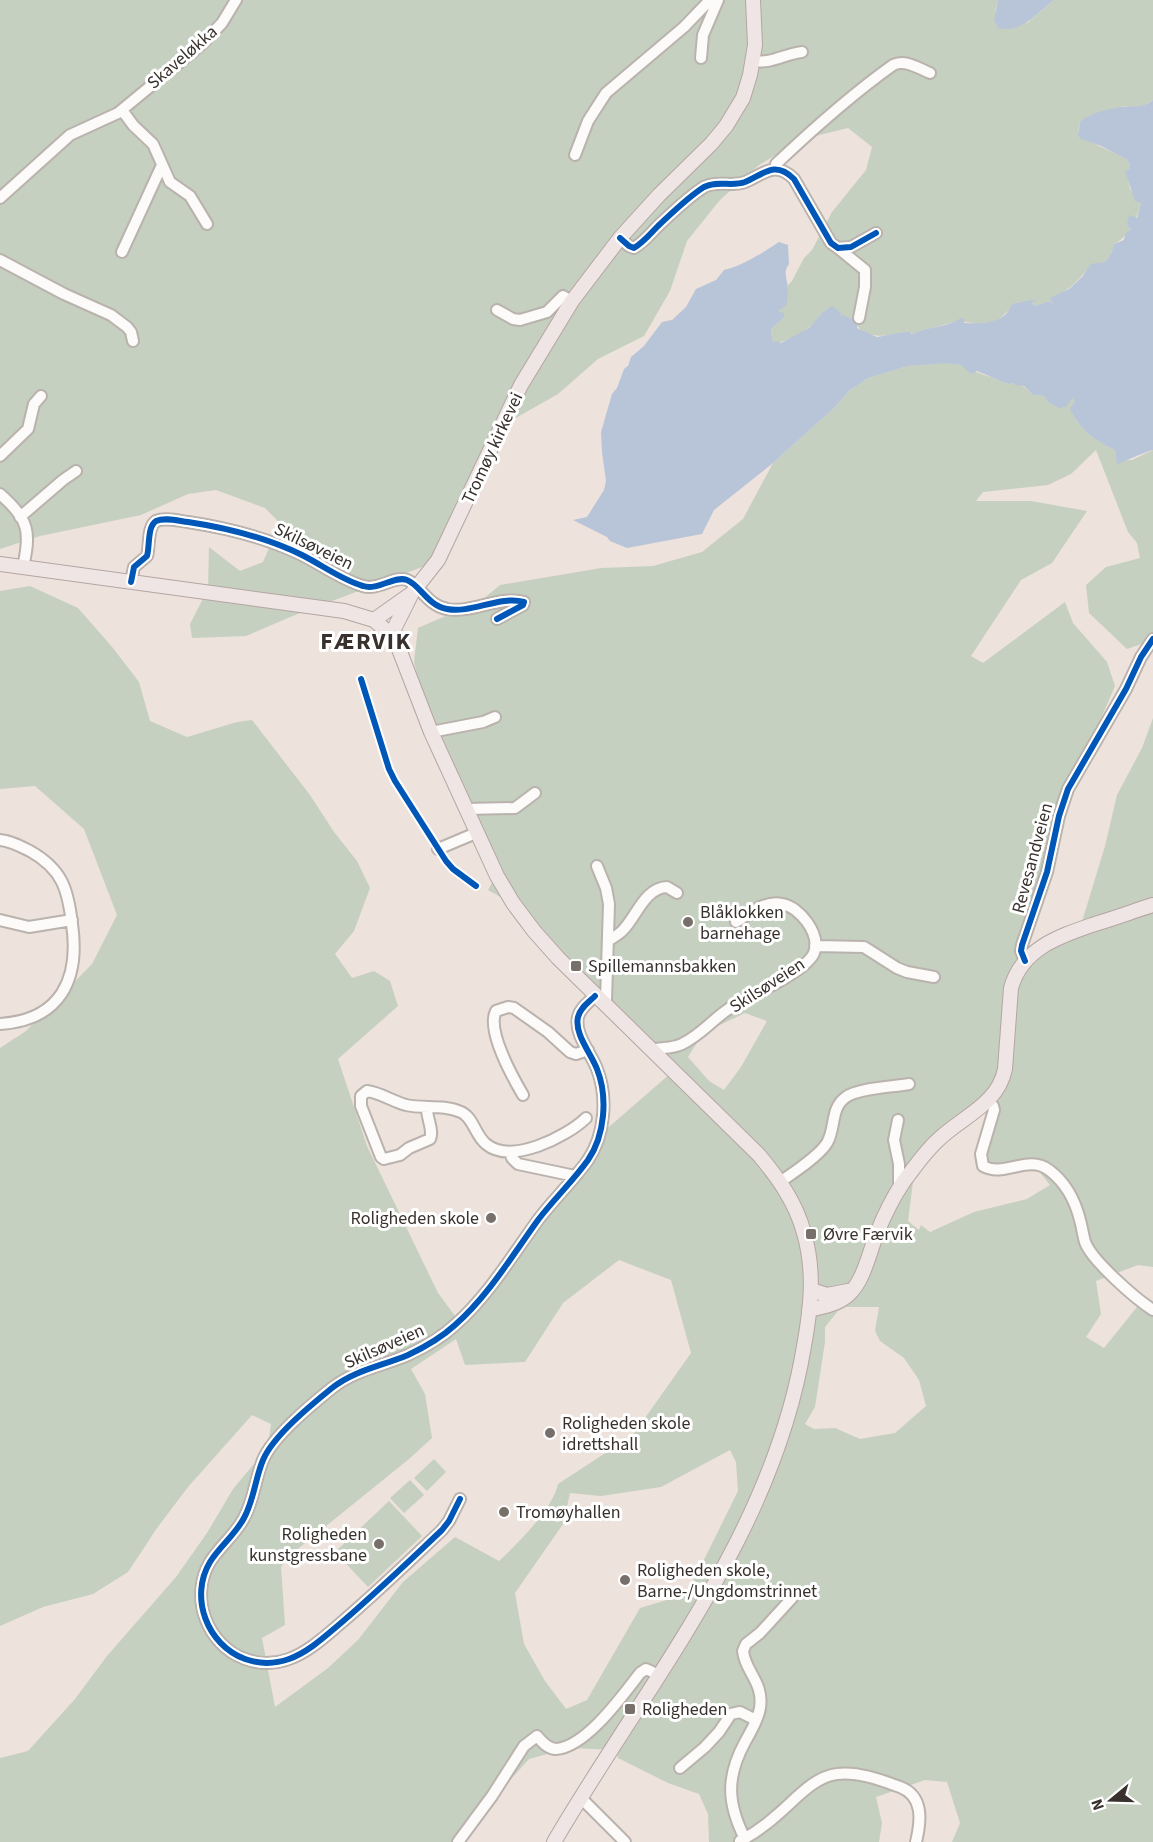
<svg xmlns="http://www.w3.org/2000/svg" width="1153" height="1842" viewBox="0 0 1153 1842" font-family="'Source Sans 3',sans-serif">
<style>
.green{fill:#c5d0c0;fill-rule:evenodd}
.water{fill:#b8c4d8}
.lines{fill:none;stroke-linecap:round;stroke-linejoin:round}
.minor-casing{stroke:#bab2ad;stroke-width:14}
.major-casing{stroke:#b5a5a2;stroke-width:16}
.minor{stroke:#fcfbfa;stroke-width:10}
.major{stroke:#eee5e4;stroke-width:14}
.cycleway-casing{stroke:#fff;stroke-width:10}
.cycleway{stroke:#0057b8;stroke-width:6}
.poi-dot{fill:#776f6a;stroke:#fff;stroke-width:2}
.labels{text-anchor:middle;stroke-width:6;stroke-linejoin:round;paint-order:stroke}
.street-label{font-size:18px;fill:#38312d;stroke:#fff}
.poi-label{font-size:18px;fill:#38312d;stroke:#fff;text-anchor:start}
.district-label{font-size:24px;font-weight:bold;letter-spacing:1.5px;fill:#38312d;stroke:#fff}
</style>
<rect width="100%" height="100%" fill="#ede2dc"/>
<path class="green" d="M0,0H998L995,12L1027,23L1054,0H1153V100L1140,107L1124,106L1080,122C1079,126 1077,132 1080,136C1081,139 1121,155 1128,160L1131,169L1126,171L1130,189L1141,203C1136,220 1130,236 1114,244L1111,254L1105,262L1091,265C1079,280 1068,291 1051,299L1054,303L1053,304L1050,301L1034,306L1032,303L1035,299L1026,303L1018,302L997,321L980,324L957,321L912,334L909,331C888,336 865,342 852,319L822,313C811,330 792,340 773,344L771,329L775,324L779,322V310L788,293V285L792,281L804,258L812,250L832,212L866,170L872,147L848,128L803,139L759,165L720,200L687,241L670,291L644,336L598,359L558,394L514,419L484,462L441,560L295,615L246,636L192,638L190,624L208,589L209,547L240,571L263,562L280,523L265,508L216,490L188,494L141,515L40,536L0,549Z
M946,362L961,365C965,370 998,378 1008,384C1018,380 1026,388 1033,395L1072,398L1075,400L1072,413C1082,432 1097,441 1115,450L1117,463L1124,460H1132L1153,450V640L1127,649L1089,613L1086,585L1106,567L1140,558L1137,543L1128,532L1096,450L1071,474L1048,485L983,492L976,501H1031L1087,511L1052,563L1021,580L971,656L983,663L1065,602L1073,623L1107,662L1115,686L1073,783L1021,955L1081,925L1105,846L1117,795L1142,748L1153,718V1267L1138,1265L1096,1281L1101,1314L1086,1337L1104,1348L1137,1307L1153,1303V1842H952L960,1823L947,1782L925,1780L876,1797L882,1823L879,1842H709L708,1814L699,1794L668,1783L618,1758L616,1750L569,1748L529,1759L494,1798L461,1842H0V1758L28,1751L75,1699L107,1656L176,1577L207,1533L233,1489L268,1447L271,1424L252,1415L188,1487L157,1528L128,1572L93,1594L43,1607L0,1626V1048L26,1031L92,964L117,915L84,829L35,786L0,789V591L30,586L78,608L113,648L139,682L150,721L187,737L237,722L252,720L310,795L334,832L357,861L370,888L354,931L335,954L352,978L374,971L390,981L398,1006L338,1059L367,1146L438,1293L461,1324L602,1133L671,1073L513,904L488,890L492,883L489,858L426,713L414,662L418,628L482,600L500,585L601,568L653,566L702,552L743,519L773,463L835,407L849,391L868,378L908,366ZM745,1013L767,1021L741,1067L724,1090L709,1081L688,1057L703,1033ZM988,1108L980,1158L985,1172L1038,1170L1050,1185L1027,1199L974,1212L930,1232L921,1225L919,1230L908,1221L913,1182L942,1140ZM619,1260L671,1280L691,1353L633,1435L558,1484C553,1509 517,1544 499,1561L455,1537L403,1582L358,1640L328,1668L275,1707L262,1638L285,1625L281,1567L289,1556L409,1459L432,1438L425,1394L411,1369L456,1339L465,1365L525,1362L563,1303ZM846,1307H879L875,1331L880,1341L904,1358L919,1380L926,1406L895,1433L860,1439L835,1428L814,1429L805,1424L815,1407L825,1342V1327L838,1311ZM730,1450L736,1462L738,1491L687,1594L640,1608L587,1700L566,1709L545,1681L524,1644L515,1593L563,1524L570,1493L601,1496L661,1487Z
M434,1459L446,1472L427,1491L414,1478Z
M410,1480L424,1495L404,1513L390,1498Z
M389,1501L422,1536L368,1587L335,1552Z"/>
<path class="water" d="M998,0H1054C1037,13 1021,34 998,28L994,20Z
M1153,100V450C1148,451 1119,463 1117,465L1115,450C1094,440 1080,430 1070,409L1075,401L1072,398L1066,407L1059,408L1048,402L1045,396L1033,395L1024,386L1015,385L1013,383L1008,384L977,371L971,374L961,365L946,363L908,366L868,378L849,391L835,407L773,463L714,510L702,534L627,548L610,541L607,537L573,520L587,517L604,490L606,481L602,452L601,432L612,394L617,388L624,369L628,366L631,357L644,346L662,322L672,320L686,307L696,289L716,280L724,270C742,266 764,252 779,242L788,245L789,264C782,273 788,279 788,290C788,295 787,301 786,306L779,310V312L784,313V317L771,329L773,343L776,341L781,343L809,328L822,313L832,306L841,313L840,316L843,315L857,321V328L877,337L910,331V333L912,334C927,327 949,327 961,318H964V323C980,324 1006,324 1011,305C1019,301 1027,302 1035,299L1036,300L1032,303L1034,306L1050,301L1053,304L1050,298L1069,289L1082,277L1091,264L1105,262L1111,254L1114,244L1124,240L1125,234L1131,229L1127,225L1129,215L1137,218L1141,203L1135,201L1125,171L1130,169L1129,162H1127L1128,160L1101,146L1081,139L1078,135L1080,122C1090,113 1108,109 1121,107C1134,105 1141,109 1153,100Z"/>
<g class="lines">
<g class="minor-casing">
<path id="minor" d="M701,58L703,35L718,0
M753,61C772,64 784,54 802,52
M122,110L133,125L153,144L170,182L190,196L207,224
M575,155L588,121L606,93L684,27L710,0
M776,169V164C814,128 851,95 893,65C905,59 918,68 930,73
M0,198L70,135L118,113L203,43L222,23L236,0
M620,238L629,246L634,248C644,242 650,234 658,226C672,213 688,197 704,187C717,180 732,187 745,182C764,174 775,160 794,179L831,243L838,248L851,247L876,233
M838,248L865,270V287L859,318
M122,252L162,165
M0,260L64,294L111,315L127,327L131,332L133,341
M497,310L513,319L520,320L547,312L563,296L572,301
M0,456L28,429L34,404L41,396
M0,494C29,519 31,532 23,567
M20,517L63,480L76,471
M131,582L134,567L147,556C150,546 147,527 156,521C165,517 179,521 188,522C228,528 265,537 302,555C322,565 342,580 363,586C378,591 395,575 407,580C420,585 428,606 447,609C471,614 500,595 524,602L523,605L497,619
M431,732L483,722L495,717
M466,809L515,808L535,793
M0,840C11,841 20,846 30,851C62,869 68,889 72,924C80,979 61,1020 0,1024
M438,849L476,833
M597,866L606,888L609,904L606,1000L604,1004
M0,920L29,927L72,920
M609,940C614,937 620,934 624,929C637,915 645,888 667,887L677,893
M815,946L864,947L897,968L907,972L934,977
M1025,961L1021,951L1022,945L1047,872L1059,816L1068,789L1126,689L1141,657L1153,639
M651,1050C661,1047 672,1049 682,1044C701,1035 713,1019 730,1008C749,996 806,972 814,953C821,934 800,907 782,904C765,900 749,914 736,922
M523,1095C513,1078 486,1030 496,1011L508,1007L514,1008L548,1032L570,1052L576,1054L588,1050
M989,1101L993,1106L994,1110L981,1154L983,1166C1004,1178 1028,1154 1049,1170C1065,1182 1075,1200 1080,1220C1082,1227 1083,1235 1085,1242C1092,1261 1136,1299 1153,1310
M427,1107C426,1117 434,1130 430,1139L409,1148L400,1155L384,1159L381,1157L361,1106V1096L367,1091C381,1093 392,1101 406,1105C424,1109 443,1104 461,1112C473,1117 475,1135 486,1144C511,1165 566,1137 586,1118
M898,1120L894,1140L899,1164V1183L901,1185
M510,1152L512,1158L518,1164L575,1176
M780,1182C793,1173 819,1156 827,1143C836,1128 830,1108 846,1097C858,1088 893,1087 909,1084
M460,1499L449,1521L442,1530C407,1563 372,1597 335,1628C321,1640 306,1653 289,1659C275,1664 259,1664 245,1659C207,1645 189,1597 210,1562C220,1546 235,1535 244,1518C254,1500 255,1479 263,1460C273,1436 311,1405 332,1388C355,1370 382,1366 408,1355C425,1347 442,1337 455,1325C488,1296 512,1256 538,1220C554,1199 573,1181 588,1160C605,1135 608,1097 597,1069C591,1053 574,1034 578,1017C580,1008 589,1002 595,996
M680,1768L705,1747L719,1732L731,1714L740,1712L756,1720
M581,1798L625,1842
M745,1839C727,1803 726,1777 745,1742C751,1731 758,1720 760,1708C764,1682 745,1672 743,1651L746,1644L760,1633L792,1598
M740,1841C753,1834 766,1825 777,1815C795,1800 813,1777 837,1774C857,1771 881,1780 900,1787C924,1796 921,1821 916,1842
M458,1842L492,1796L524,1746L537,1736C542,1742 548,1749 556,1749C586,1747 623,1695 640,1673L646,1669L659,1675"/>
</g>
<g class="major-casing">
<path id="major" d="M0,564L344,611L374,620L391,635L397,644L431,732L497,876L513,903L534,931L558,958L759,1155C779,1179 796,1203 804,1233C815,1271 811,1308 804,1346C773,1535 648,1681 554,1842
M374,620L408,596
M391,635L412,593L438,560L521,385L572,301L620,238L659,195L711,144L726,126L743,98L750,75L755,45L753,0
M811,1290L827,1295L848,1291
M809,1310C822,1307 838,1304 848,1295C864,1281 869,1253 877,1233C884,1216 892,1199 902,1184C913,1169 924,1153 937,1141C961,1117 998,1105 1005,1069L1011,988C1022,948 1060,936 1095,924C1115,918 1134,911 1153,905"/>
</g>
<use href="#minor" class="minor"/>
<use href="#major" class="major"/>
<g class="cycleway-casing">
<path id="cycleway" d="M620,238L629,246L634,248C644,242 650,234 658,226C672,213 688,197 704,187C717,180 732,187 745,182C764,174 775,160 794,179L831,243L838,248L851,247L876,233
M131,582L134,567L147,556C150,546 147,527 156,521C165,517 179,521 188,522C228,528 265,537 302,555C322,565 342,580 363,586C378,591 395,575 407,580C420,585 428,606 447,609C471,614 500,595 524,602L523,605L497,619
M361,679L389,769L395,781L446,861L453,869L476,886
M1025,961L1021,951L1022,945L1047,872L1059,816L1068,789L1126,689L1141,657L1153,639
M460,1499L449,1521L442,1530C407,1563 372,1597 335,1628C321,1640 306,1653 289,1659C275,1664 259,1664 245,1659C207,1645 189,1597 210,1562C220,1546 235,1535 244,1518C254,1500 255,1479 263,1460C273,1436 311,1405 332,1388C355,1370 382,1366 408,1355C425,1347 442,1337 455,1325C488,1296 512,1256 538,1220C554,1199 573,1181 588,1160C605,1135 608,1097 597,1069C591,1053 574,1034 578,1017C580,1008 589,1002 595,996"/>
</g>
<use href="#cycleway" class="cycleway"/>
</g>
<g class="poi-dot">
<circle cx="688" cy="922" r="6"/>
<rect x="570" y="960" width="12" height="12" rx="3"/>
<circle cx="491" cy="1218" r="6"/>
<rect x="805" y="1228" width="12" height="12" rx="3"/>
<circle cx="550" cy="1433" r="6"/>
<circle cx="504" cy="1512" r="6"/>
<circle cx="379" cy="1544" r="6"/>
<circle cx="625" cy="1580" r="6"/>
<rect x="624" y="1703" width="12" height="12" rx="3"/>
</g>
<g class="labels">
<g class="street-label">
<text transform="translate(182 57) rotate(-41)" y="6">Skaveløkka</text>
<text transform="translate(492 448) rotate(-65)" y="6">Tromøy kirkevei</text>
<text transform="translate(314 546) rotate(26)" y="6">Skilsøveien</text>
<text transform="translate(1032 858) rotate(-75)" y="6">Revesandveien</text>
<text transform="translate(767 985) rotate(-33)" y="6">Skilsøveien</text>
<text transform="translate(384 1346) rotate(-24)" y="6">Skilsøveien</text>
</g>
<g class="poi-label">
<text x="700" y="918">Blåklokken<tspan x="700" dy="21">barnehage</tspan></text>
<text x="588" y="972">Spillemannsbakken</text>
<text x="479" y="1224" text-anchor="end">Roligheden skole</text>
<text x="823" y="1240">Øvre Færvik</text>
<text x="562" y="1429">Roligheden skole<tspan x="562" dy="21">idrettshall</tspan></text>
<text x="516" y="1518">Tromøyhallen</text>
<text x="367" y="1540" text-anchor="end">Roligheden<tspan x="367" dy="21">kunstgressbane</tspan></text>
<text x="637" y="1576">Roligheden skole,<tspan x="637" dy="21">Barne-/Ungdomstrinnet</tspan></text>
<text x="642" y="1715">Roligheden</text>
</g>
<g class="district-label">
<text x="366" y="649">FÆRVIK</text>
</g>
</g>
<g transform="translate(1111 1800) rotate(251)" stroke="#ffffff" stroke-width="4.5" paint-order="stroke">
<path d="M0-4.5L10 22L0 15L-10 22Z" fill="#38312d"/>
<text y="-9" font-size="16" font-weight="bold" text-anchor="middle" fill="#38312d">N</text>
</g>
</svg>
